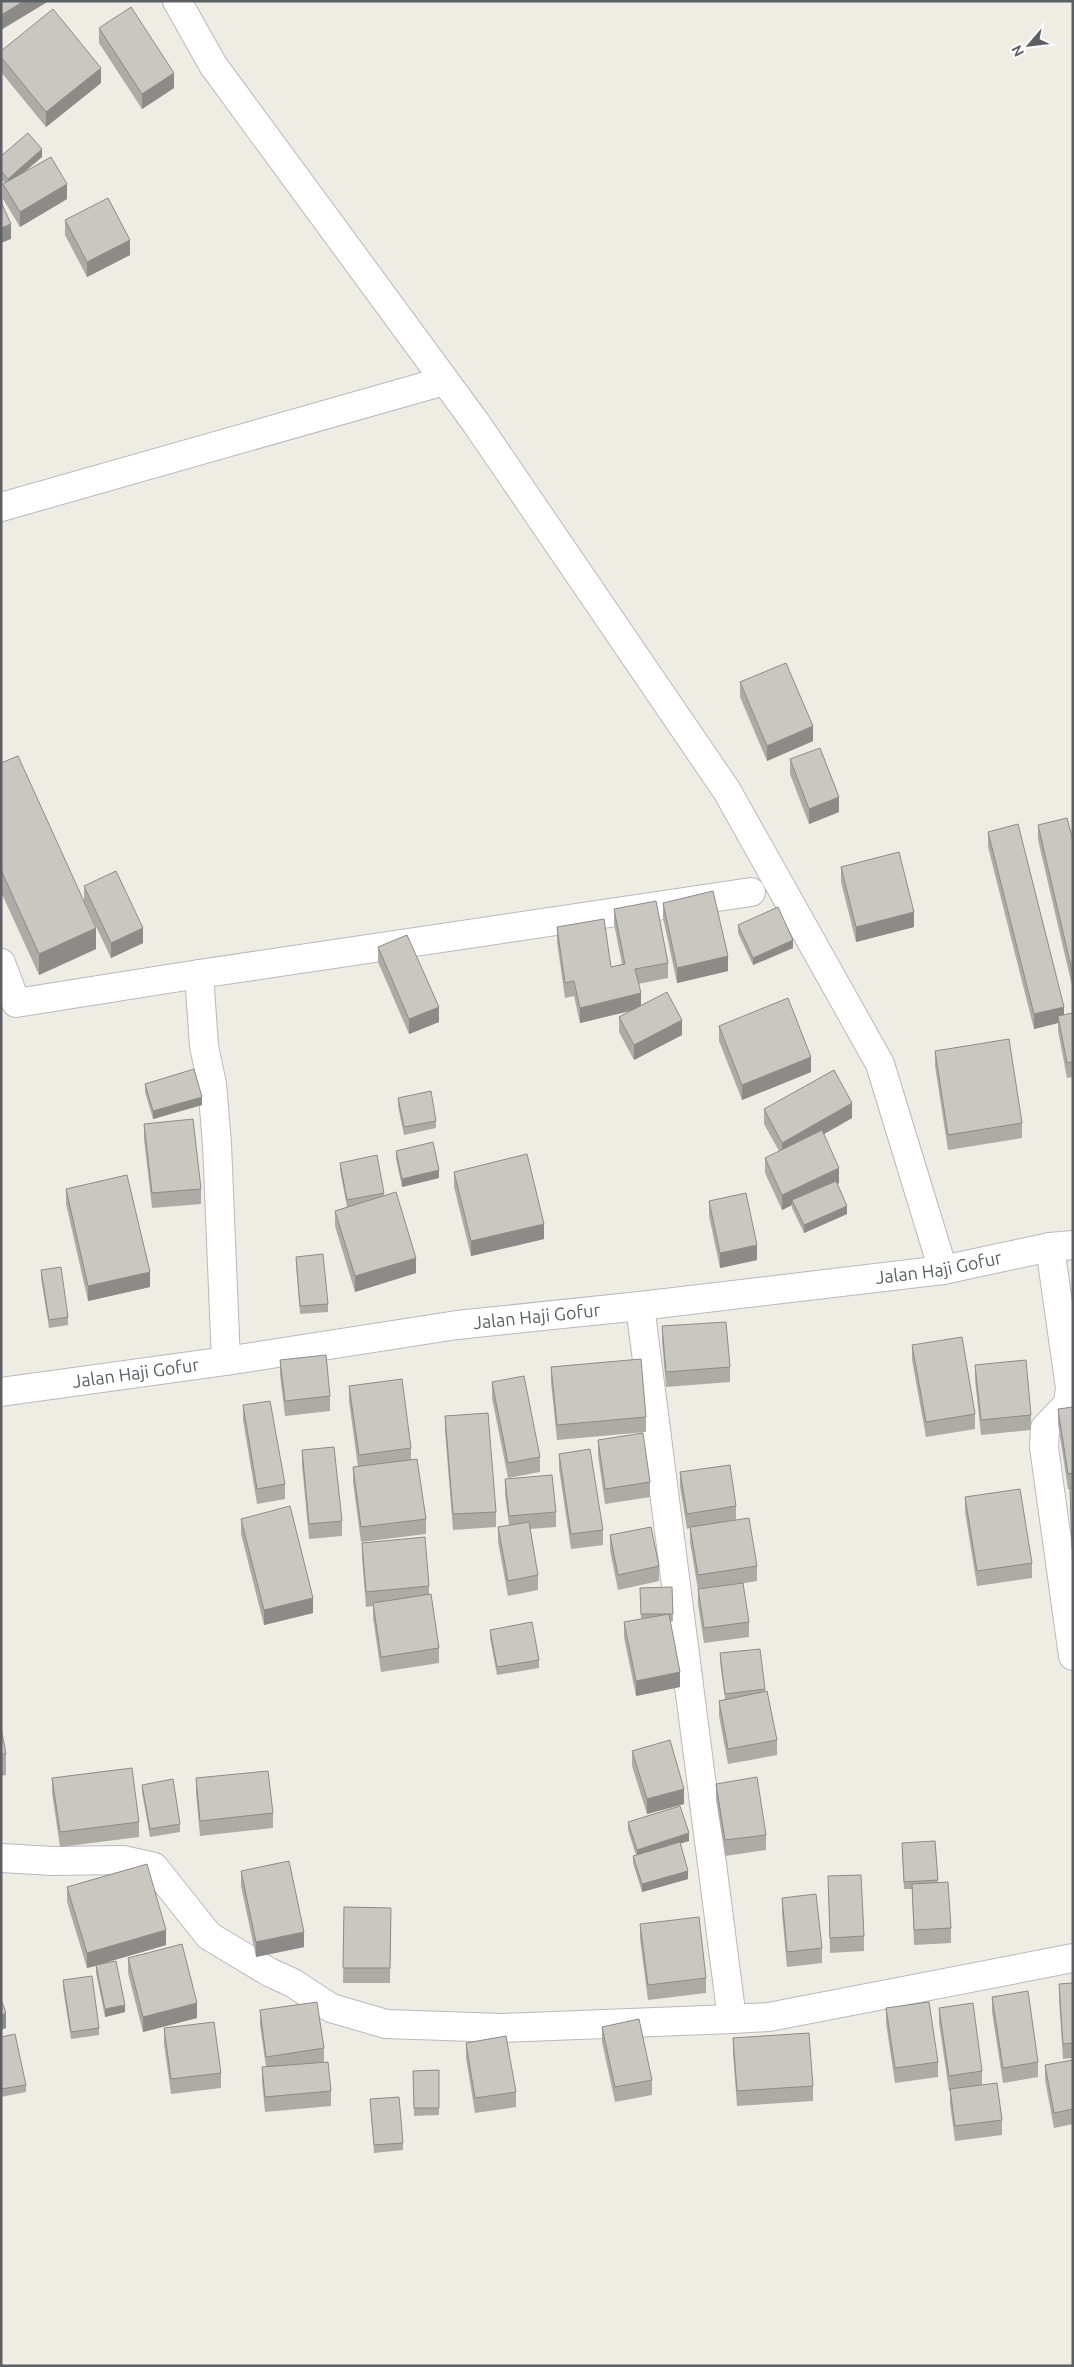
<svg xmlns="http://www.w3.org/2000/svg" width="1074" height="2367" viewBox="0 0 1074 2367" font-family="Ubuntu,sans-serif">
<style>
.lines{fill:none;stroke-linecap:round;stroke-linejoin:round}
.minor-casing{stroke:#b6babe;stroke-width:30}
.minor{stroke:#fff;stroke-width:28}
.wall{fill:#aeaba6}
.shaded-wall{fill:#8d8b87}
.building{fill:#cac7c1;stroke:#8d8b87}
.labels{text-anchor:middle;stroke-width:4;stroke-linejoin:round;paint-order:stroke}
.street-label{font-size:18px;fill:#5c6065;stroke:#fff}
</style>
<rect width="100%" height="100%" fill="#efece4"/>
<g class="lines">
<g class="minor-casing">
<g id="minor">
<path d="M177,1L213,65L476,423L727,791L880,1064L943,1270"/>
<path d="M1,507L444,381"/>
<path d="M1,963L16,1003L199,974L204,1046L212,1084L217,1144L226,1361"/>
<path d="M199,974L751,892"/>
<path d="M1050,1247L1070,1388L1068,1404L1045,1428L1044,1447L1073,1656"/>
<path d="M640,1306L732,2019L769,2017L1073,1958"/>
<path id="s1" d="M1,1392L226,1361L457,1325L640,1306L943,1270L1050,1247L1073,1245"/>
<path d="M1,1858L53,1861L123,1860L154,1867L209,1936L269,1972L293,1983L331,2008L386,2024L502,2028L732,2019"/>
</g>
</g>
<use href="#minor" class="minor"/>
</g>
<path class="wall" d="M99,28L174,88L142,109L99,43Z
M1,51L101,83L46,127L1,72Z
M1,156L42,157L25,171L67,199L20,227L3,199V184L5,183L1,179Z
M65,220L130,255L87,277L65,235Z
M740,682L813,741L767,761L740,697Z
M790,759L839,812L809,824L790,774Z
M1,763L96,949L39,975L1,892Z
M1038,825L1073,841V990L1038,840Z
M988,832L1064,1015L1073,1014V1077L1067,1078L1058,1031V1023L1034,1029L988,847Z
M841,867L914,927L856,942L841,882Z
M84,886L143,943L111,958L84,901Z
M663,903L728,971L677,983L663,918Z
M614,909L668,963V978L638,984L641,1006L682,1035L634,1060L619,1032V1017L631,1011L580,1023L574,996L565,998L557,942V927L611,967L622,964L614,924Z
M738,925L793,948L753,965L738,933Z
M378,947L439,1022L409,1034L378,962Z
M719,1026L811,1072L742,1100L719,1041Z
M935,1051L1022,1123V1138L948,1150L935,1066Z
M145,1084L202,1105L153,1119L145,1092Z
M398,1098L436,1121V1128L404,1135L398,1106Z
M764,1109L852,1118L824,1134L839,1183L837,1184L847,1214L804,1233L792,1208V1205L782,1210L765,1173V1158L779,1151L764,1124Z
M144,1124L201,1189V1204L152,1208L144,1139Z
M396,1151L439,1178L402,1187L396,1159Z
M340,1163L384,1193V1196L416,1273L355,1292L335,1226V1211L347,1207L340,1170Z
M454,1172L544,1239L471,1256L454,1187Z
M66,1189L150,1287L88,1301L66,1204Z
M709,1201L757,1260L720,1268L709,1216Z
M296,1257L328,1304V1312L300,1314L296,1264Z
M41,1270L68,1317V1325L49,1328L41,1278Z
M662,1326L730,1367V1382L666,1387L662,1341Z
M912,1345L975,1414V1429L926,1437L912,1360Z
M280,1360L330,1396V1411L285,1416L280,1375Z
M975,1365L1031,1415V1430L981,1435L975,1380Z
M551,1367L646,1417V1432L557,1440L551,1382Z
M492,1382L540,1457V1472L508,1478L492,1398Z
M349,1386L411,1448V1460L426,1519V1534L361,1542L353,1482V1467H358L349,1401Z
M243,1405L285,1484V1499L257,1504L243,1420Z
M1073,1407V1563H1072L1070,1489H1068L1058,1424V1409Z
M445,1416L496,1512V1527L453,1530L445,1431Z
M598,1440L650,1482V1497L605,1504L598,1455Z
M302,1450L342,1521V1536L309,1539L302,1465Z
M559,1454L603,1530V1545L571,1549L559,1469Z
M680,1472L736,1506V1520L757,1566V1581L733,1585L749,1622V1637L704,1643L698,1604V1590L690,1542V1528L687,1529L680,1487Z
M505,1479L556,1512V1527L530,1529L538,1575V1590L508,1596L498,1542V1527L509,1525L505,1494Z
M965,1497L1032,1563V1578L977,1586L965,1512Z
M241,1519L313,1613L264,1625L241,1534Z
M610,1535L659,1566V1581L618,1590L610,1550Z
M362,1543L429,1586V1594L439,1648V1663L381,1672L373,1618V1606L366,1607L362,1558Z
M672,1587L673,1621L670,1622L680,1687L636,1696L624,1637V1622L641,1619L640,1595Z
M490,1630L539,1660V1668L497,1675L490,1638Z
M720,1653L765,1689L777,1740V1755L728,1764L719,1716V1701L725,1699L720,1661Z
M1,1728L6,1754V1775L1,1776Z
M632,1751L684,1804L647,1814L632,1766Z
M52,1778L139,1822V1837L60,1847L52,1793Z
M196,1778L273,1813V1828L200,1836L196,1793Z
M716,1784L766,1835V1850L725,1856L716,1799Z
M142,1785L180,1824V1832L150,1837L142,1792Z
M628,1822L689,1841L680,1843L688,1879L642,1892L633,1863V1856L636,1855L628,1830Z
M935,1841L938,1883L951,1928V1943L914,1945L912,1889H904L902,1851Z
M241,1871L304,1947L256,1957L241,1886Z
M828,1876L864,1936V1951L830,1953Z
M67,1887L166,1945L97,1965L125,2012L105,2017L96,1973V1966L87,1968L67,1902Z
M782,1898L822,1948V1963L787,1967L782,1913Z
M344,1907L391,1908L390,1983H343Z
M640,1924L706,1978V1993L648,2000L640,1939Z
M128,1958L197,2018L143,2032L128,1973Z
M63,1980L99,2028V2035L71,2039L63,1988Z
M1073,1983V2058L1063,2059L1059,1999V1984Z
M992,1997L1038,2062V2077L1003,2083L992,2012Z
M886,2008L938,2062V2077L895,2083L886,2023Z
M939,2008L982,2071V2085L1002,2120V2135L955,2141L950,2104V2091H949L939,2023Z
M260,2010L324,2048V2062L331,2091V2106L265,2112L262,2082V2067H266L260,2025Z
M602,2027L652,2080V2095L615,2102L602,2042Z
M164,2028L221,2073V2088L171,2094L164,2044Z
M1,2037L26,2085V2092L1,2097Z
M733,2038L813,2086V2101L737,2106L733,2053Z
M466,2043L516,2092V2107L475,2113L466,2058Z
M1073,2060V2124L1054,2128L1045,2080V2065Z
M439,2070V2115L414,2116L413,2071Z
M370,2099L403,2143V2150L374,2153Z"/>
<path class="shaded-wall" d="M24,1H49L1,30V15Z
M101,68V83L46,127V112Z
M174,73V88L142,109V94Z
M42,149V157L8,186V179Z
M67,184V199L20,227V212Z
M11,224V239L1,243V228Z
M130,240V255L87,277V262Z
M813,726V741L767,761V746Z
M839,797V812L809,824V809Z
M914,912V927L856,942V927Z
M96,928V949L39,975V954Z
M143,928V943L111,958V943Z
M793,940V948L753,965V958Z
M728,956V971L677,983V968Z
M641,993V1008L580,1023V1008Z
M439,1007V1022L409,1034V1019Z
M1064,1007V1022L1058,1016V1023L1034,1029V1014Z
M682,1020V1035L634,1060V1045Z
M811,1057V1072L742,1100V1085Z
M202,1097V1105L153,1119V1111Z
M852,1103V1118L782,1158V1143Z
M839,1168V1183L794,1204L792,1200V1205L782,1210V1195Z
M439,1170V1178L402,1187V1179Z
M847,1206V1214L804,1233V1225Z
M544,1224V1239L471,1256V1241Z
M757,1245V1260L720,1268V1253Z
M416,1258V1273L355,1292V1276Z
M150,1272V1287L88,1301V1286Z
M313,1598V1613L264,1625V1610Z
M680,1672V1687L636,1696V1681Z
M684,1789V1804L647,1814V1799Z
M689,1833V1841L637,1857V1850Z
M688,1871V1879L642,1892V1884Z
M166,1930V1945L87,1968V1953Z
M304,1932V1947L256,1957V1942Z
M197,2003V2018L143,2032V2017Z
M125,2005V2012L105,2017V2009Z
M6,2013V2028L1,2030V2015Z"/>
<path class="building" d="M1,1H24L1,15Z
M131,7L174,73L142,94L99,28Z
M53,9L101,68L46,112L1,57V51Z
M28,133L42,149L8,179L1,171V156Z
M51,157L67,184L20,212L3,184Z
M108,198L130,240L87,262L65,220Z
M1,202L11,224L1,228Z
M786,663L813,726L767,746L740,682Z
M820,748L839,797L809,809L790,759Z
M18,756L96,928L39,954L1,870V763Z
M1067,818L1073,841V975L1038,825Z
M1018,824L1064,1007L1034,1014L988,832Z
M899,852L914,912L856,927L841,867Z
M116,871L143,928L111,943L84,886Z
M713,891L728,956L677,968L663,903Z
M656,901L668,963L635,969L641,993L580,1008L574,981L565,983L557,927L604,919L611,967L625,964L614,909Z
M778,907L793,940L753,958L738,925Z
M407,935L439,1007L409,1019L378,947Z
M667,992L682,1020L634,1045L619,1017Z
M788,998L811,1057L742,1085L719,1026Z
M1073,1013V1062L1067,1063L1058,1016Z
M1009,1039L1022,1123L948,1135L935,1051Z
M194,1069L202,1097L153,1111L145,1084Z
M834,1070L852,1103L782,1143L764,1109Z
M431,1091L436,1121L404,1127L398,1098Z
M193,1119L201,1189L152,1193L144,1124Z
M822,1130L839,1168L782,1195L765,1158Z
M433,1142L439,1170L402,1179L396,1151Z
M527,1154L544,1224L471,1241L454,1172Z
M377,1155L384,1193L347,1200L340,1163Z
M127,1175L150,1272L88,1286L66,1189Z
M836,1181L847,1206L804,1225L792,1200Z
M396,1192L416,1258L355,1276L335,1211Z
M746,1193L757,1245L720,1253L709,1201Z
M323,1254L328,1304L300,1306L296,1257Z
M61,1267L68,1317L49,1320L41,1270Z
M726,1322L730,1367L666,1372L662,1326Z
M962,1337L975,1414L926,1422L912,1345Z
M326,1355L330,1396L285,1401L280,1360Z
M641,1359L646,1417L557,1425L551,1367Z
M1026,1360L1031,1415L981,1420L975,1365Z
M524,1376L540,1457L508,1463L492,1382Z
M402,1379L411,1448L359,1455L349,1386Z
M270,1401L285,1484L257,1489L243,1405Z
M1073,1407V1473L1068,1474L1058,1409Z
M488,1413L496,1512L453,1514L445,1416Z
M643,1433L650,1482L605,1489L598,1440Z
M334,1447L342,1521L309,1524L302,1450Z
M590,1449L603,1530L571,1534L559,1454Z
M417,1459L426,1519L361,1527L353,1467Z
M730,1465L736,1506L687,1514L680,1472Z
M552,1475L556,1512L509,1516L505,1479Z
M1070,1488H1073V1548H1072Z
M1020,1489L1032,1563L977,1571L965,1497Z
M290,1506L313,1598L264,1610L241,1519Z
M749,1518L757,1566L698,1575L690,1527Z
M529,1522L538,1575L508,1581L498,1527Z
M651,1527L659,1566L618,1575L610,1535Z
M425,1537L429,1586L366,1592L362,1543Z
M743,1583L749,1622L704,1628L698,1589Z
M672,1587L673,1614H641L640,1588Z
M431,1594L439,1648L381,1657L373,1603Z
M669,1614L680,1672L636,1681L624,1622Z
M532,1622L539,1660L497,1667L490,1630Z
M760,1649L765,1689L725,1694L720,1653Z
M767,1691L777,1740L728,1749L719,1701Z
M1,1728L6,1754H1Z
M670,1740L684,1789L647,1799L632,1751Z
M132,1768L139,1822L60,1832L52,1778Z
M268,1771L273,1813L200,1821L196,1778Z
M757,1777L766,1835L725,1840L716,1784Z
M173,1779L180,1824L150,1829L142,1785Z
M680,1806L689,1833L637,1850L628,1822Z
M935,1841L938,1880L904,1882L902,1843Z
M680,1842L688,1871L642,1884L633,1856Z
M289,1861L304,1932L256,1942L241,1871Z
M147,1864L166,1930L87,1953L67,1887Z
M861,1875L864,1936L830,1938L828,1876Z
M948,1882L951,1928L914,1930L912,1884Z
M816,1894L822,1948L787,1952L782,1898Z
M344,1907L391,1908L390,1968H343Z
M699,1917L706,1978L648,1985L640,1924Z
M182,1944L197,2003L143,2017L128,1958Z
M116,1961L125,2005L105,2009L96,1965Z
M92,1976L99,2028L71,2032L63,1980Z
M1073,1983V2043L1063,2044L1059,1984Z
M1028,1991L1038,2062L1003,2068L992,1997Z
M1,1999L6,2013L1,2015Z
M317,2002L324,2048L266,2057L260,2010Z
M929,2002L938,2062L895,2068L886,2008Z
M973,2003L982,2071L949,2076L939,2008Z
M639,2019L652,2080L615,2087L602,2027Z
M214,2022L221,2073L171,2079L164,2028Z
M809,2033L813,2086L737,2091L733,2038Z
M15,2034L26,2085L1,2089V2037Z
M506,2036L516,2092L475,2098L466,2043Z
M1073,2060V2109L1054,2113L1045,2065Z
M328,2062L331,2091L265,2097L262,2067Z
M439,2070V2108H414L413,2071Z
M997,2083L1002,2120L955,2126L950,2089Z
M399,2097L403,2143L374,2145L370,2099Z"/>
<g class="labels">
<g class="street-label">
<text dy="6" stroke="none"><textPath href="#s1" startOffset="946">Jalan Haji Gofur</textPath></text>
<text dy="6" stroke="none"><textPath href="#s1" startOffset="541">Jalan Haji Gofur</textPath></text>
<text dy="6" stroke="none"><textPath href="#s1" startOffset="136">Jalan Haji Gofur</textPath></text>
</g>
</g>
<rect width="1074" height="2367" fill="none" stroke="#5c6065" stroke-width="5"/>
<g transform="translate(1029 45) rotate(242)" stroke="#ffffff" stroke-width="4" paint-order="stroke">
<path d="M0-4L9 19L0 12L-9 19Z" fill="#5c6065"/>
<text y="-8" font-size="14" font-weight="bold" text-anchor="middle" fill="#5c6065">N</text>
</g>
</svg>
